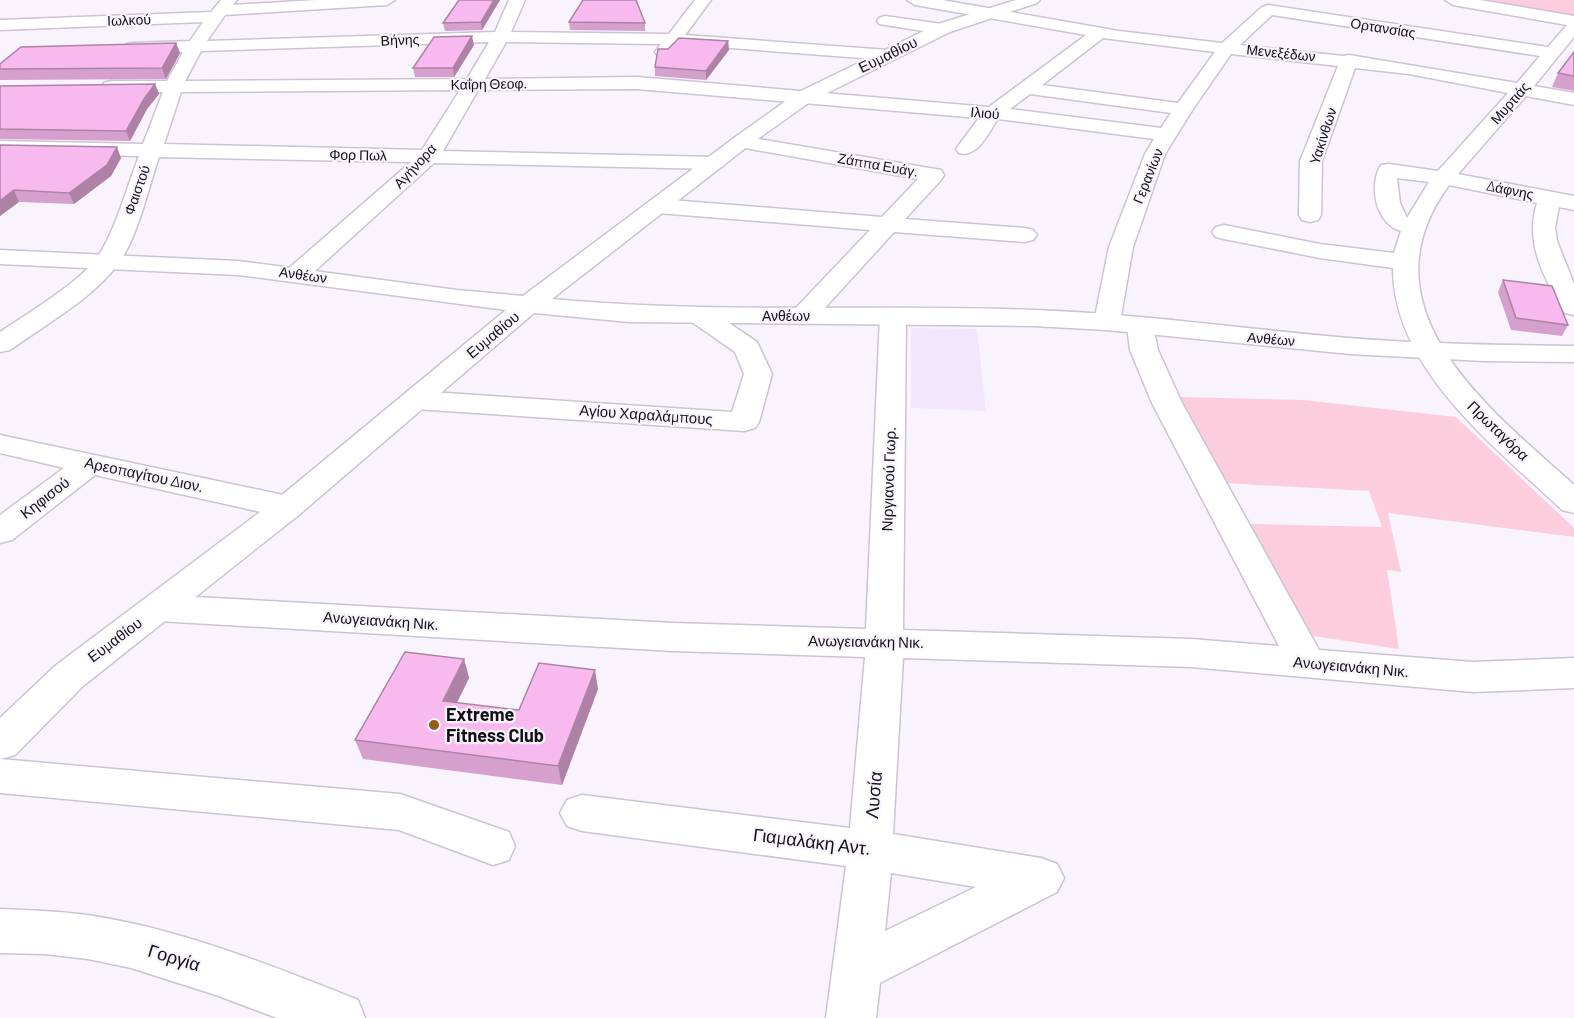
<svg xmlns="http://www.w3.org/2000/svg" width="1574" height="1018" viewBox="0 0 1574 1018" font-family="Barlow,sans-serif">
<style>
.built{fill:#f2e6fe}
.green{fill:#fbcddd}
.lines{fill:none;stroke-linecap:round;stroke-linejoin:round}
.minor-casing{stroke:#ccc3d4;stroke-width:3}
.tertiary-casing{stroke:#ccc3d4;stroke-width:3}
.minor{fill:#fff;fill-rule:evenodd}
.tertiary{fill:#fff;fill-rule:evenodd}
.wall{fill:#d5a0cd}
.shaded-wall{fill:#ae82a7}
.building{fill:#f8baee;stroke:#ae82a7;stroke-width:1.5}
.poi-dot{fill:#955c19;stroke:#f8f3fd;stroke-width:2}
.labels{text-anchor:middle;stroke-width:4.5;stroke-linejoin:round;paint-order:stroke}
.far-street-label{font-size:14px;fill:#131016;stroke:#f8f3fd}
.street-label{font-size:15px;fill:#131016;stroke:#f8f3fd}
.near-poi-label{font-size:18px;font-weight:bold;fill:#131016;stroke:#f8f3fd;text-anchor:start}
.near-street-label{font-size:18px;fill:#131016;stroke:#f8f3fd}
</style>
<rect width="100%" height="100%" fill="#f8f3fd"/>
<path class="built" d="M911,328L977,329L986,411L911,408Z"/>
<path class="green" d="M1454,0H1574V17Z
M1179,397L1303,400L1456,417L1574,528V537L1388,513L1401,572L1387,570L1399,649L1307,635L1250,524L1382,527L1369,491L1224,483Z"/>
<g class="lines">
<g class="minor-casing">
<path id="minor" d="M221,0H237L233,5L316,0H395L387,5L225,15L207,41L495,32L509,0H525L511,32L669,34L695,0H711L685,35L888,50L894,51L897,55L894,59L888,60L678,44C672,53 669,59 658,56L655,52L661,44L506,42L485,79L637,77L989,107L1086,35L915,5L907,0H942L1119,31L1222,43L1262,7L1268,5L1548,47L1567,25L1453,5L1445,0H1480L1574,16V37L1534,86L1574,93V105L1526,96L1458,174L1574,196V210L1559,207L1555,227L1557,241L1574,284V315L1565,313L1561,307C1542,274 1525,241 1537,203L1449,185C1358,309 1490,409 1574,485V513L1562,510C1496,447 1393,370 1393,268L1320,258L1224,239L1216,237L1212,232L1216,227L1224,225L1320,244L1394,253L1401,231C1376,224 1368,186 1381,165L1389,164L1438,171L1508,93L1409,74L1355,68L1322,161L1321,215L1318,220L1310,222L1302,220L1299,215L1300,161L1338,66L1231,54L1193,109L1165,154L1133,247L1120,322L1116,328L1107,330L1098,328L1094,322L1109,247L1145,154L1154,139L998,119C988,133 978,158 959,153L956,149L979,118L637,89L478,90L443,151L715,157L722,159L726,163L722,167L715,169L434,163L306,279L297,281L288,279L285,274L288,269L411,162L159,157C148,189 138,237 118,264C91,300 46,324 10,350L0,352V332C27,314 82,281 99,255C117,226 126,189 139,156L0,153V141L143,144L163,92L111,93L104,91L102,87L104,83L111,81H167L183,52L133,53L127,52L124,48L127,44L133,43L190,41L203,22L0,30V20L211,12ZM1272,15L1540,56L1517,83L1349,55L1343,56L1240,45ZM1103,38L1215,52L1178,103L1042,85ZM489,42L467,79L185,81L201,51ZM460,90L422,150L164,144L181,92ZM1030,94L1171,113L1161,128L1010,109ZM1397,178L1429,182L1407,218L1400,203Z
M885,16L942,24L950,29L942,34L879,24L877,21L879,18Z
M741,136L941,170L944,175L941,180L905,219L1025,228L1033,230L1037,235L1033,240L1025,242L894,232L812,322L803,324L794,322L790,316L794,310L870,230L658,213L650,211L647,206L650,201L658,199L882,217L918,179L734,146L731,142L734,138Z
M701,308L710,310L757,342L772,374L759,422L755,428L744,431L415,409L405,406L400,400L405,394L415,391L732,412L744,374L735,352L692,322L688,316L692,310Z
M893,309L902,311L906,317L903,630L1191,639L1279,646L1152,403L1130,350L1127,326L1131,320L1140,318L1149,320L1153,326L1158,350L1182,403L1319,650L1473,662L1574,658V688L1473,692L1191,667L903,658L893,834L1041,858L1057,864L1064,878L1057,892L880,983L876,1018H826L846,866L582,831L567,826L560,813L567,800L582,795L850,828L865,657L673,651L158,621L145,617L140,608L145,599L158,595L673,623L866,629L880,317L884,311ZM891,873L976,887L885,931Z
M0,435L288,496L300,500L304,507L300,514L288,518L95,475L12,540L0,543V515L64,468L0,453Z
M0,759L400,794L509,832L515,846L509,860L493,865L399,830L0,793Z
M0,909C29,910 58,911 87,915C178,928 273,966 358,1000L365,1018H277L216,995L131,968L88,959L45,954L0,953Z"/>
</g>
<g class="tertiary-casing">
<path id="tertiary" d="M1016,0H1040L1037,3L950,32L811,101L748,146L552,299C713,314 874,304 1035,310C1140,314 1244,329 1348,338C1423,344 1499,345 1574,346V362L1484,361L1350,354L1107,330L1034,326L629,322L534,313L300,514L83,686L15,755L0,759V718L55,666L276,500L506,310L238,275L0,264V250L238,261L457,290L523,296L734,138L797,93L938,24Z"/>
</g>
<use href="#minor" class="minor"/>
<use href="#tertiary" class="tertiary"/>
</g>
<path class="wall" d="M459,0H500L482,30L445,31L443,23Z
M569,22L645,23V31L570,30Z
M728,41L729,50L706,80L655,76V67Z
M176,43L180,53L166,79L0,80V64Z
M474,45L454,77H415L413,68Z
M1574,52V91L1552,87L1558,73Z
M155,84L159,94L147,109L130,141L0,139V86Z
M0,145L121,158L111,176L74,204L19,202L0,216Z
M1503,280L1568,325L1562,336L1511,330L1498,292Z
M464,659L469,678L457,703L519,710L598,689L562,785L363,759L355,740Z"/>
<path class="shaded-wall" d="M494,0H500L482,30L481,22Z
M472,36L474,45L454,77L453,68Z
M728,41L729,50L706,80V71Z
M176,43L180,53L166,79L162,68Z
M155,84L159,94L147,109L130,141L126,131L144,99Z
M117,147L121,158L111,176L74,204L69,193Z
M14,190L19,202L0,216V201Z
M464,659L469,678L448,720L443,701Z
M595,670L598,689L562,785L558,766Z"/>
<path class="building" d="M459,0H494L481,22L443,23Z
M583,0H636L645,23L569,22Z
M472,36L453,68H413L434,37Z
M679,38L728,41L706,71L655,67L658,49H668Z
M176,43L162,68L0,69V64L21,47Z
M1574,52V76L1558,73Z
M155,84L144,99L126,131L0,129V86Z
M0,145L117,147L107,165L69,193L14,190L0,201Z
M1503,280L1552,286L1568,325L1516,318Z
M405,652L464,659L443,701L519,710L539,663L595,670L558,766L355,740Z"/>
<circle class="poi-dot" cx="434" cy="725" r="6"/>
<g class="labels">
<g class="far-street-label">
<text transform="translate(129 20) rotate(-2)" y="5">Ιωλκού</text>
<text transform="translate(1383 28) rotate(9)" y="5">Ορτανσίας</text>
<text transform="translate(400 40) rotate(-2)" y="5">Βήνης</text>
<text transform="translate(1281 53) rotate(6)" y="5">Μενεξέδων</text>
<text transform="translate(489 84) rotate(-1)" y="5">Καΐρη Θεοφ.</text>
<text transform="translate(1510 103) rotate(-49)" y="5">Μυρτιάς</text>
<text transform="translate(985 113) rotate(5)" y="5">Ιλιού</text>
<text transform="translate(1323 136) rotate(-72)" y="5">Υακίνθων</text>
<text transform="translate(358 155) rotate(1)" y="5">Φορ Πωλ</text>
<text transform="translate(878 165) rotate(10)" y="5">Ζάππα Ευάγ.</text>
<text transform="translate(415 166) rotate(-47)" y="5">Αγήνορα</text>
<text transform="translate(1148 176) rotate(-68)" y="5">Γερανίων</text>
<text transform="translate(137 190) rotate(-71)" y="5">Φαιστού</text>
<text transform="translate(1510 190) rotate(11)" y="5">Δάφνης</text>
<text transform="translate(303 275) rotate(8)" y="5">Ανθέων</text>
<text x="786" y="321">Ανθέων</text>
<text transform="translate(1271 339) rotate(5)" y="5">Ανθέων</text>
</g>
<g class="street-label">
<text transform="translate(888 55) rotate(-26)" y="5">Ευμαθίου</text>
<text transform="translate(493 335) rotate(-40)" y="5">Ευμαθίου</text>
<text transform="translate(646 415) rotate(4)" y="5">Αγίου Χαραλάμπους</text>
<text transform="translate(1498 431) rotate(44)" y="5">Πρωταγόρα</text>
<text transform="translate(144 475) rotate(12)" y="5">Αρεοπαγίτου Διον.</text>
<text transform="translate(889 479) rotate(-88)" y="5">Νιργιανού Γιωρ.</text>
<text transform="translate(45 498) rotate(-38)" y="5">Κηφισού</text>
<text transform="translate(381 621) rotate(4)" y="5">Ανωγειανάκη Νικ.</text>
<text transform="translate(115 640) rotate(-37)" y="5">Ευμαθίου</text>
<text transform="translate(866 642) rotate(1)" y="5">Ανωγειανάκη Νικ.</text>
<text transform="translate(1351 667) rotate(5)" y="5">Ανωγειανάκη Νικ.</text>
</g>
<g class="near-poi-label">
<text x="446" y="721">Extreme<tspan x="446" dy="21">Fitness Club</tspan></text>
</g>
<g class="near-street-label">
<text transform="translate(874 795) rotate(-85)" y="6">Λυσία</text>
<text transform="translate(812 842) rotate(7)" y="6">Γιαμαλάκη Αντ.</text>
<text transform="translate(174 958) rotate(17)" y="6">Γοργία</text>
</g>
</g>
</svg>
